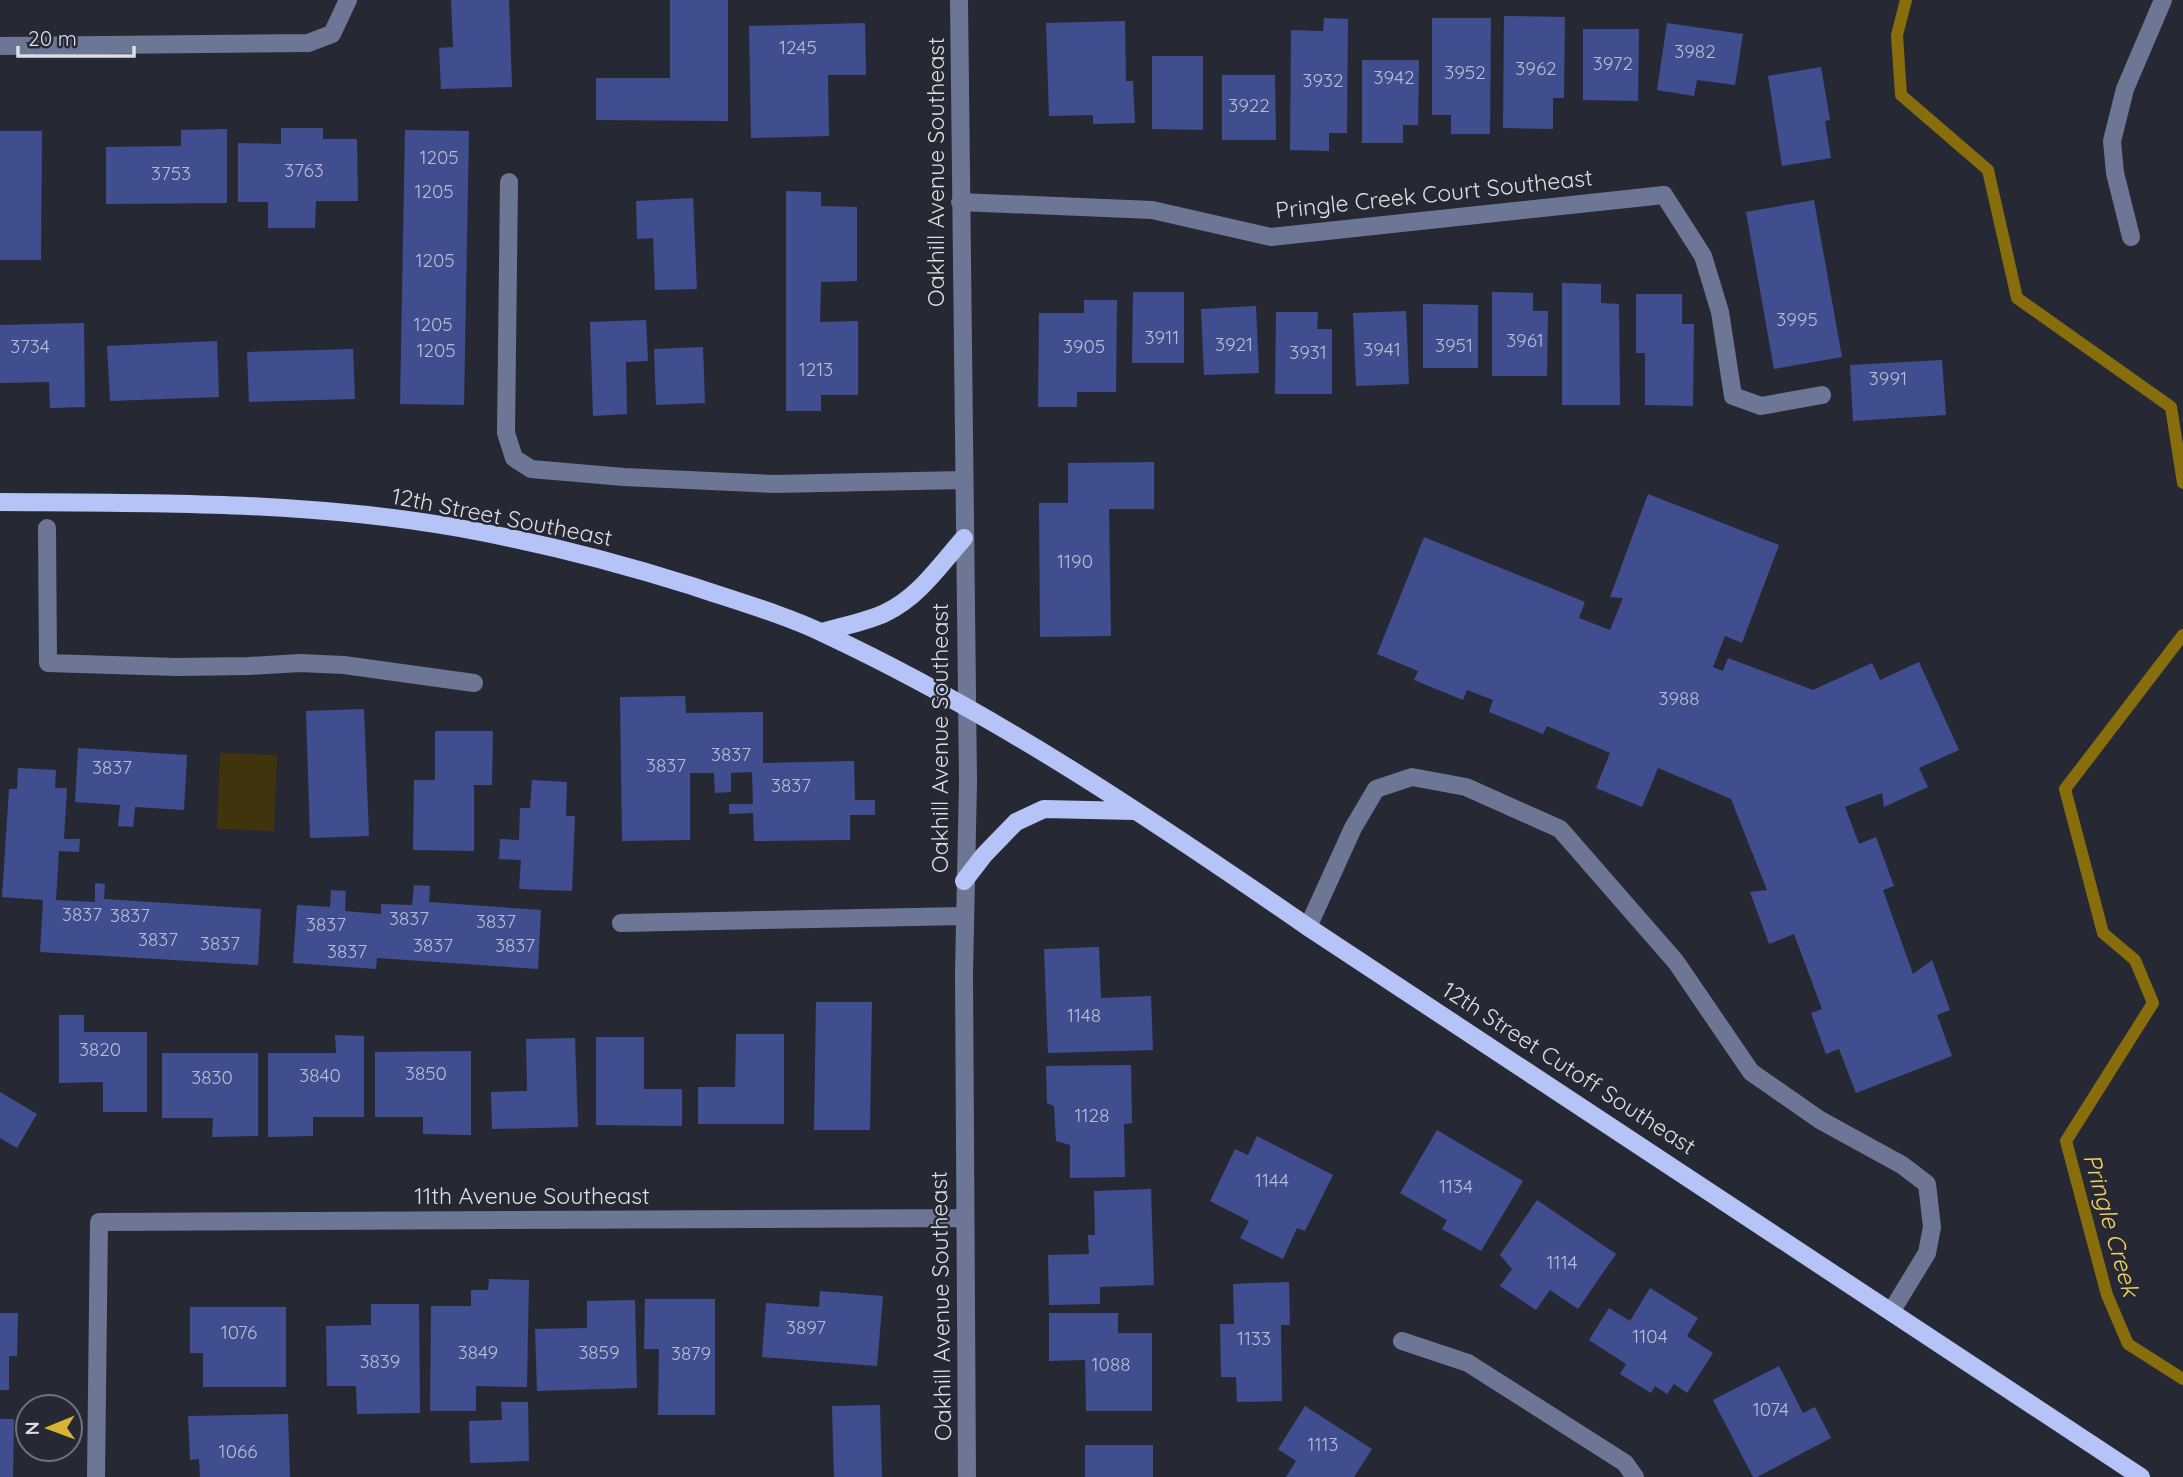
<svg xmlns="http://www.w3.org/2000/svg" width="2183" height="1477" viewBox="0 0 2183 1477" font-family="Quicksand,sans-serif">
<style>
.green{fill:#40340d}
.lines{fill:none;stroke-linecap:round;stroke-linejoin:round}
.stream{stroke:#886d0c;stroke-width:12}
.building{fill:#404e8f}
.minor{stroke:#6d7695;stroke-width:18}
.major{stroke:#b5c3f6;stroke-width:18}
.labels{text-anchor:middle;stroke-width:5;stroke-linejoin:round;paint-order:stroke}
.number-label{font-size:19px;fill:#b6bbd1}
.street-label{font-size:23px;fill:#dddfe7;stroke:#262934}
.water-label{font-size:24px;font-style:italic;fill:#f5d15e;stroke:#262934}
</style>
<rect width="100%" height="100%" fill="#262934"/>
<path class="green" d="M220,753L277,755L274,831L217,829Z"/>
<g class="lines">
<path class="stream" d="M1906,0L1897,35L1901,95L1988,170L2017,298L2171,407L2183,483
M2183,635L2065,789L2103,933L2135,960L2153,1003L2066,1141L2107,1295L2128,1344L2183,1379"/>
</g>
<path class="building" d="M451,0H509L512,87L441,89L439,48L453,47Z
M670,0H728V121L596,120V78H670Z
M1504,16L1565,17L1564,98H1553V129L1503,128Z
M1324,18L1348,19L1347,133H1329V151L1290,150L1291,30L1323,31Z
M1432,18H1491L1490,134H1451V115H1432Z
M1125,21L1126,81H1133L1135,123L1093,124V115L1049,116L1046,23Z
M865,23L866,75H828L829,136L751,138L749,26Z
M1667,23L1743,34L1735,85L1697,80L1694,96L1657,90Z
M1583,29H1639L1638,101L1583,100Z
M1152,56H1203V130L1152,129Z
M1362,60H1419L1418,125H1403V143H1362Z
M1821,67L1830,120L1825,121L1831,158L1782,166L1768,76Z
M1222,75H1275L1276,140H1222Z
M281,128H323V139H357L358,201H316L315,228H268V202H238V143L281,144Z
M227,129V203L106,204V147L181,146V130Z
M405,130L469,131L464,405L400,404Z
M0,131H42L41,260H0Z
M786,191L821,192V206L857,207V281L821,282L820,322L858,321V395H821V411H786Z
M693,198L697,289L655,290L653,238L637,239L636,201Z
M1814,200L1842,357L1774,369L1746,212Z
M1562,283L1601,284V303L1619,304L1620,405H1562Z
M1133,292H1184V363H1132Z
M1492,292L1533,293V311H1548L1547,376H1492Z
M1636,294H1682V324H1694L1693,406L1645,405V353H1636Z
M1084,300H1117L1116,392H1077V407H1038L1039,313H1084Z
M1423,304L1478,305V368H1423Z
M1256,306L1259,373L1204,375L1201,309Z
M1406,311L1409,384L1356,386L1353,313Z
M1276,312H1318L1317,329H1332V394H1275Z
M646,320L648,361L626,362L627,414L593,416L590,322Z
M84,323L85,407L50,408L49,382L0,383V325Z
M217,341L219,397L110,401L107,346Z
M703,347L705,403L656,405L654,349Z
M353,349L355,399L249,402L247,352Z
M1942,360L1946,415L1853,421L1850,365Z
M1154,462V509H1109L1111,636L1040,637L1039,503H1068V463Z
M1648,494L1779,545L1742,643L1725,636L1713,667L1723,671L1728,658L1813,690L1872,663L1880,680L1919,662L1959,750L1919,768L1928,787L1884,807L1882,793L1845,807L1859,844L1876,837L1894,886L1883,890L1913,974L1932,960L1950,1010L1937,1015L1952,1056L1856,1093L1839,1049L1826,1054L1811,1013L1822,1009L1794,934L1769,944L1750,892L1767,890L1731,799L1658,768L1642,807L1596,788L1610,753L1547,726L1543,734L1489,712L1493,700L1467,690L1463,700L1414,680L1418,671L1377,654L1424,537L1585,602L1579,618L1610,630L1623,598L1610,597Z
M685,696L686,713L763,712V763L854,761L855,800H875V815H850V840L754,841L753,813L729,814V804H753L752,772L731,773V792L715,793L714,773H690V840L622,841L620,697Z
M364,709L369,836L310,838L306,711Z
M435,731H493L492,785H474V851L413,850L414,780H435Z
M78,748L187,755L184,810L135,807L133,827L118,826L120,805L75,802Z
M18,768L56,770L55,788H67L64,839H80L79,852L59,851L56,900L95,902V883L105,884L104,899L261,909L258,965L40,952L43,900L2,897L9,789H17Z
M532,780L567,782L566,816H575L572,891L519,889L521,860L499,859L500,839L519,840L520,808H530Z
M414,885L430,886L429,902L541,910L538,969L377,958L376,969L293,963L297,905L330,907L331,890L346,891L345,911L381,914V904L412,905Z
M1099,947L1101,998L1151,996L1153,1050L1048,1053L1044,949Z
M816,1002H872L870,1130H814Z
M59,1015H84V1032H147V1112H103V1082L59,1083Z
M736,1034H784V1124H698V1087H735Z
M335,1035L364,1036V1117H313V1136L268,1137V1053H336Z
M596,1037H644V1089H682V1126L596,1125Z
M575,1038L578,1127L492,1129L491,1092L527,1091L526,1039Z
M471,1051V1135L423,1134V1117H375V1052Z
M162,1053H258V1136L212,1137L213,1118H162Z
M1131,1065L1132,1123L1124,1124L1125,1177L1070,1178V1145L1056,1141L1054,1106L1047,1103L1046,1066Z
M0,1092L37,1114L17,1148L0,1138Z
M1437,1130L1523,1181L1481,1251L1442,1229L1447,1220L1400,1193Z
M1257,1136L1333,1175L1305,1231L1297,1228L1283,1259L1240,1238L1249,1221L1210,1201L1235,1149L1248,1155Z
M1151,1189L1154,1285L1100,1287V1304L1049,1305L1048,1255L1089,1254L1088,1235H1095L1094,1191Z
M1537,1200L1616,1254L1578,1309L1550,1290L1536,1310L1500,1286L1512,1269L1500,1255Z
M489,1279L529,1280L527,1387L476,1386V1411H430L431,1306H471V1290H488Z
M1289,1282L1290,1325H1281L1282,1401L1237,1402L1236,1377H1221L1220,1324H1234L1233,1284Z
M1650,1288L1698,1318L1687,1336L1713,1353L1687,1393L1674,1384L1667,1394L1655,1386L1651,1393L1620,1374L1626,1364L1589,1340L1609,1308L1630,1321Z
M820,1291L883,1296L877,1366L762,1357L766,1303L819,1307Z
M645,1299H715V1415H658L659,1349H644Z
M635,1300L637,1388L537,1391L535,1329L587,1328V1301Z
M371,1304H419L420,1413L357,1414L356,1386H327L326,1326L371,1325Z
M190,1307H286V1387H203V1353H190Z
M0,1313H18L17,1356H9V1390H0Z
M1049,1313H1118V1333H1152V1411H1086L1085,1360L1049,1361Z
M1779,1366L1803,1413L1815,1407L1831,1438L1757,1477H1753L1713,1400Z
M501,1402H528L529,1461L470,1463L469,1421L502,1420Z
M880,1405L882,1477H834L832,1406Z
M1305,1406L1372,1449L1354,1477H1286L1296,1461L1278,1449Z
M288,1414L290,1477H200L199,1459L190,1460L188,1416Z
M0,1419H14L13,1477H0Z
M1085,1445H1153V1477H1085Z"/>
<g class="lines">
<path class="minor" d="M959,0L968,782L964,973L967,1477
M0,46L308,43L332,34L348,0
M509,182L506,433L514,458L531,469L624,477L775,484L963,480
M960,202L1152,210L1271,237L1664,195L1703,256L1720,312L1733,396L1761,406L1822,395
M2131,237L2115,173L2112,141L2125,89L2163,0
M47,528L48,663L176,667L249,666L300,663L344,665L474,683
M621,923L964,916
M1308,927L1353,828L1376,789L1412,777L1466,787L1560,829L1676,962L1751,1072L1820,1120L1902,1165L1927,1184L1932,1227L1927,1253L1891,1312
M1402,1341L1468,1363L1625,1463L1635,1477
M96,1477L99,1222L965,1218"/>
<path class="major" d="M0,502C152,503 309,501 459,528C537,542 616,562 692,586C736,601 783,614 825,634C996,714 1153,820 1308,927L2141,1477
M822,632C842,626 866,622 885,613C919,597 940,565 964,538
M964,881L984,855L1016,822L1044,809L1134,811"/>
</g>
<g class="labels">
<g class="number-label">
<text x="798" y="54">1245</text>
<text x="1695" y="58">3982</text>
<text x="1613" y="70">3972</text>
<text x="1536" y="75">3962</text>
<text x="1465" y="79">3952</text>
<text x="1394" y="84">3942</text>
<text x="1323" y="87">3932</text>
<text x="1249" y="112">3922</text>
<text x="439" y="164">1205</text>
<text x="304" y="177">3763</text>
<text x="171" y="180">3753</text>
<text x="434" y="198">1205</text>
<text x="435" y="267">1205</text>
<text x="1797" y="326">3995</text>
<text x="433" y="331">1205</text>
<text x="1162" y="344">3911</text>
<text x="1525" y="347">3961</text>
<text x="1234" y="351">3921</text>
<text x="1454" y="352">3951</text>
<text x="30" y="353">3734</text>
<text x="1084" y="353">3905</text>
<text x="1382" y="356">3941</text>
<text x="436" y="357">1205</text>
<text x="1308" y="359">3931</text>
<text x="816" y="376">1213</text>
<text x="1888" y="385">3991</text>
<text x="1075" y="568">1190</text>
<text x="1679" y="705">3988</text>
<text x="731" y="761">3837</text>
<text x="666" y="772">3837</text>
<text x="112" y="774">3837</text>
<text x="791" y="792">3837</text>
<text x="82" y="921">3837</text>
<text x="130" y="922">3837</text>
<text x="409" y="925">3837</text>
<text x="496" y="928">3837</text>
<text x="326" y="931">3837</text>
<text x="158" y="946">3837</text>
<text x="220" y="950">3837</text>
<text x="433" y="952">3837</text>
<text x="515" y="952">3837</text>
<text x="347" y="958">3837</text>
<text x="1084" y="1022">1148</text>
<text x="100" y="1056">3820</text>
<text x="426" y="1080">3850</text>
<text x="320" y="1082">3840</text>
<text x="212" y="1084">3830</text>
<text x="1092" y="1122">1128</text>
<text x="1272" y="1187">1144</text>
<text x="1456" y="1193">1134</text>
<text x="1562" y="1269">1114</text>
<text x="806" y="1334">3897</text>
<text x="239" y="1339">1076</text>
<text x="1650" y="1343">1104</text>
<text x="1254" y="1345">1133</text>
<text x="478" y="1359">3849</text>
<text x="599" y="1359">3859</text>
<text x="691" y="1360">3879</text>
<text x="380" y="1368">3839</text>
<text x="1111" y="1371">1088</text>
<text x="1771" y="1416">1074</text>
<text x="1323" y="1451">1113</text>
<text x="238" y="1458">1066</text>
</g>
<g class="street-label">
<text transform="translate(936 172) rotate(-90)" y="8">Oakhill Avenue Southeast</text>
<text transform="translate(1434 194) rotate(-6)" y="8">Pringle Creek Court Southeast</text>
<text transform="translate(502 517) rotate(11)" y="8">12th Street Southeast</text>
<text transform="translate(940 738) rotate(-90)" y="8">Oakhill Avenue Southeast</text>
<text transform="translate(1569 1068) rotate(33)" y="8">12th Street Cutoff Southeast</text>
<text x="532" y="1204">11th Avenue Southeast</text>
<text transform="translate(941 1306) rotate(-91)" y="8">Oakhill Avenue Southeast</text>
</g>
<g class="water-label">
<text transform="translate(2111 1225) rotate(74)" y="8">Pringle Creek</text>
</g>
</g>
<g transform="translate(49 1428) rotate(269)"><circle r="33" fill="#262934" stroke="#6f727c" stroke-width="2"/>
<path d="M0-5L12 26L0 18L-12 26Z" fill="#d9b334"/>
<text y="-10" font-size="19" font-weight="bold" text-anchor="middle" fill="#dddfe7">N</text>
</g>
<path d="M18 46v10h116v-10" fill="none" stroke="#dddfe7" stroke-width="3.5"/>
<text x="28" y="46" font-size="21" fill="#dddfe7" stroke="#262934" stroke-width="5" paint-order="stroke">20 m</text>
</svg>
